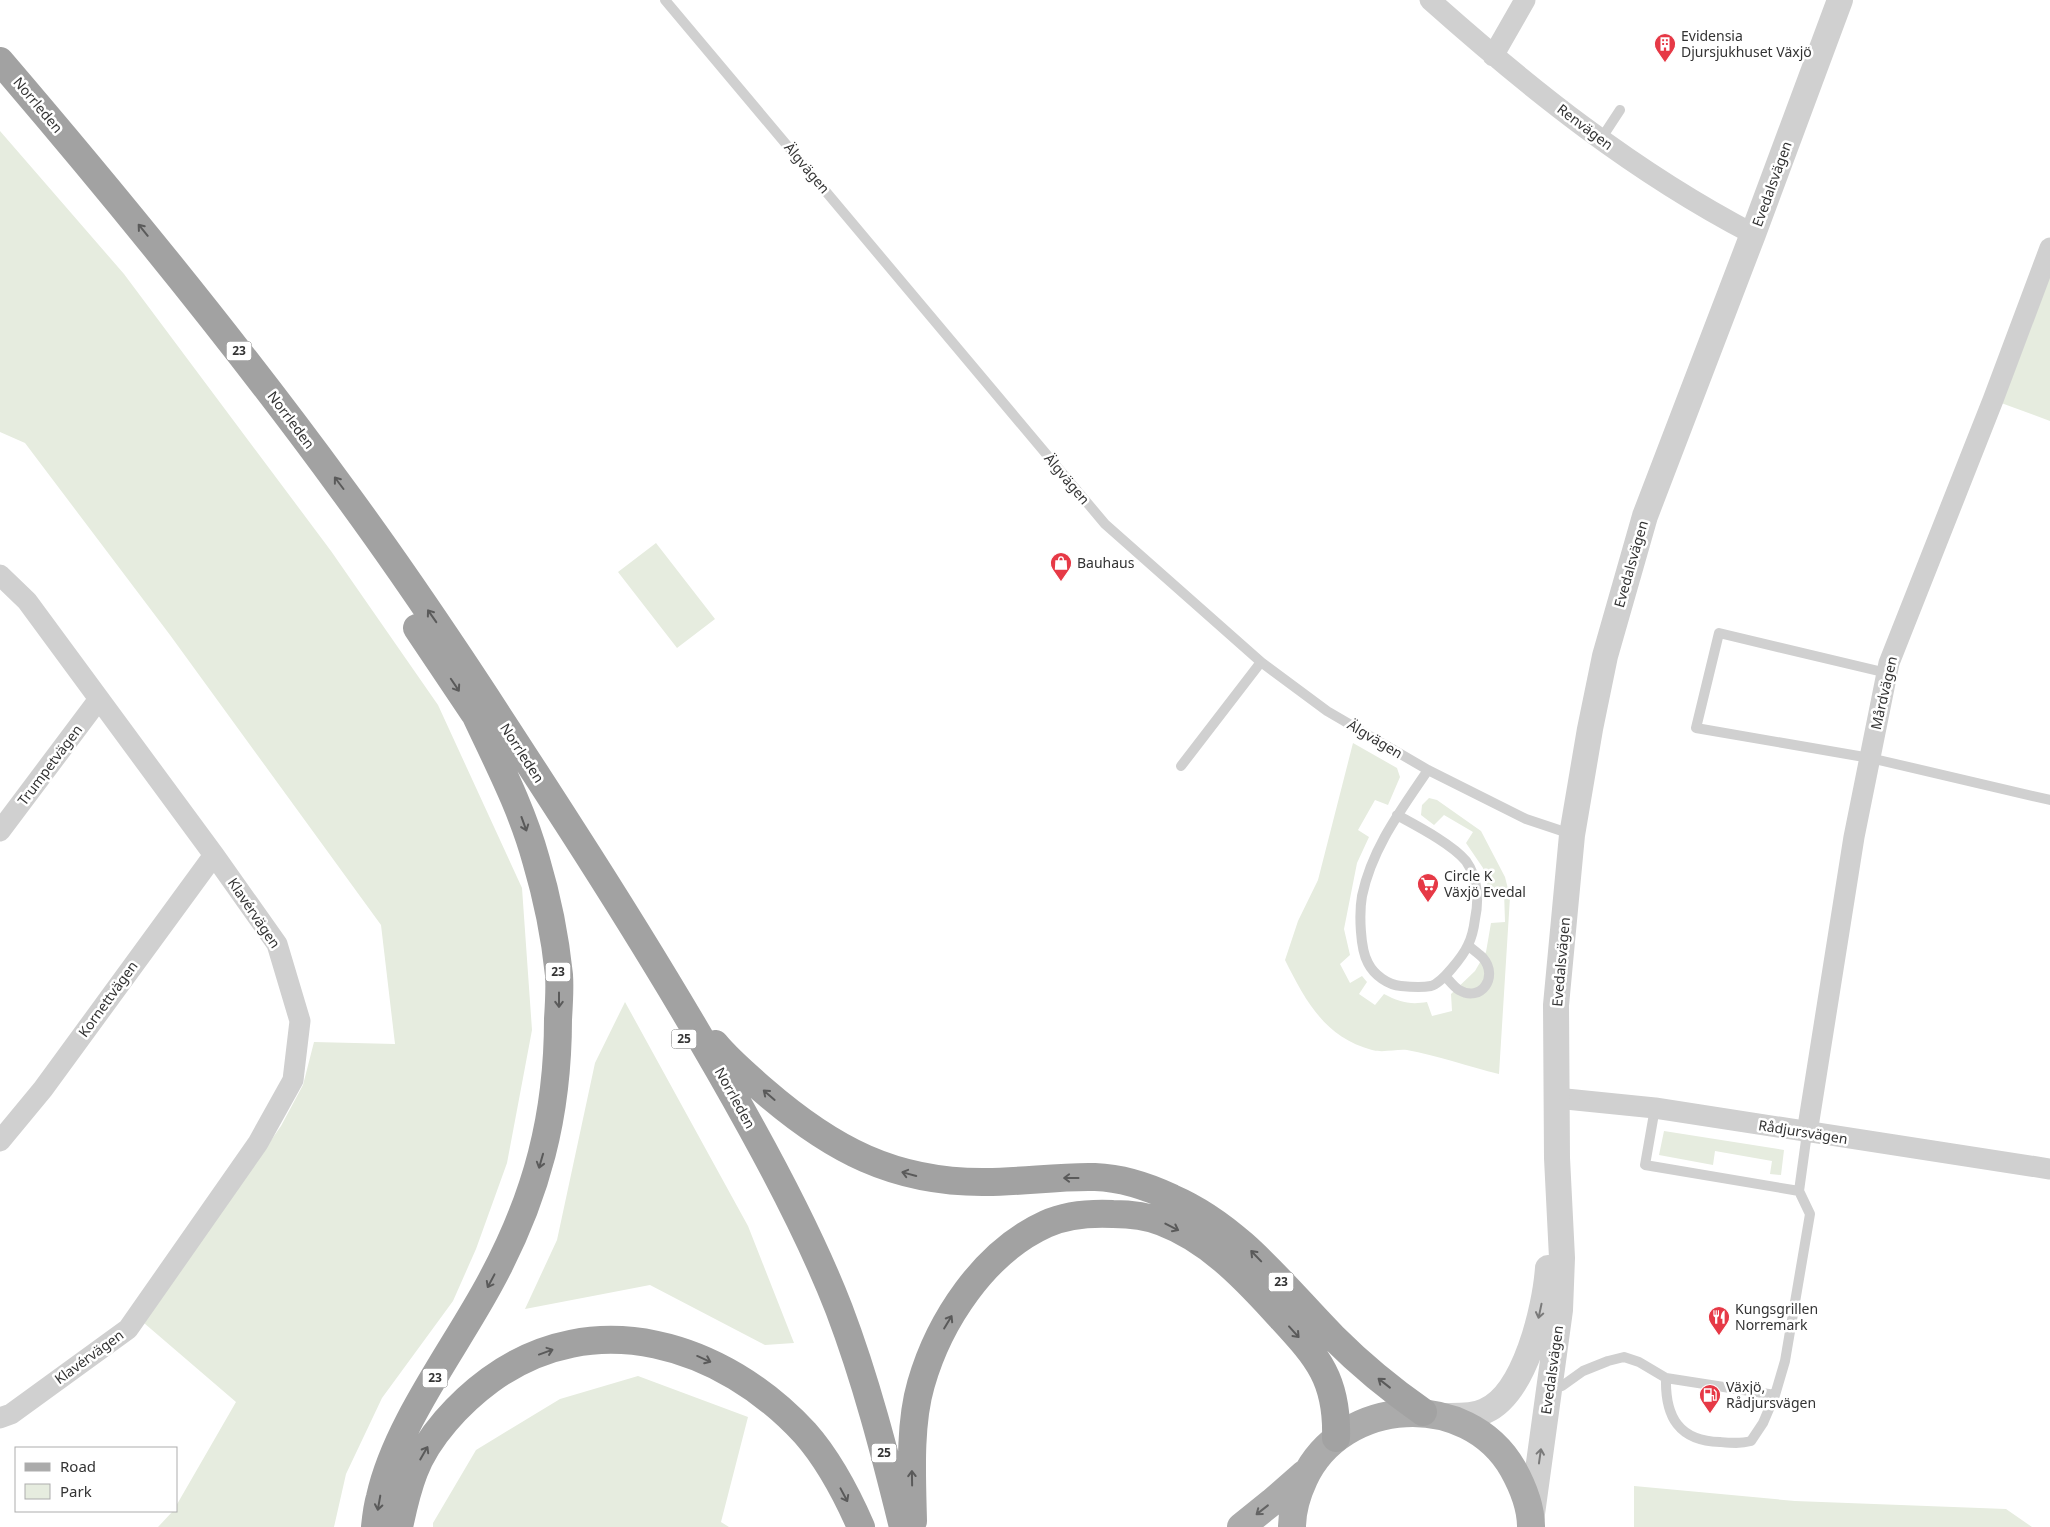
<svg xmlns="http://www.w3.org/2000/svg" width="2050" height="1527" viewBox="0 0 2050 1527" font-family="'Noto Sans',sans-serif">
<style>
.green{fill:#e6ecdf}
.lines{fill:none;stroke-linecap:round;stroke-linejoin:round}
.service{stroke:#d0d0d0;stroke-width:10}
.minor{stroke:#d0d0d0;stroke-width:21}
.tertiary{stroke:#d0d0d0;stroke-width:26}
.primary{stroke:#ababab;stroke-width:28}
.trunk{stroke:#a2a2a2;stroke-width:28}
.oneway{stroke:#5a5a5a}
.oneway2{stroke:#7a7a7a}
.oneway3{stroke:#636363}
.labels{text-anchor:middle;stroke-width:5;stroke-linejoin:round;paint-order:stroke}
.shield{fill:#fff;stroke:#707070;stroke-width:1}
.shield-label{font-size:12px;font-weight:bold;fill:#333}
.poi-label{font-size:14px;fill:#333;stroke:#fff;text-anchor:start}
.street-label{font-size:14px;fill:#333;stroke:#fff}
</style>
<rect width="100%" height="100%" fill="#fff"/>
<path class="green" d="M0,131L124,274L331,551L438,705L522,888L532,1030L507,1163L476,1249L453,1301L382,1398L346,1474L334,1527H158L173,1511H176V1506L236,1402L144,1323L281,1126L303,1085L314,1042L395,1044L381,925L170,635L25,443L0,432Z
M2050,248V421L1993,400Z
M656,543L715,619L677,648L618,572Z
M1353,743L1397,768L1400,777L1388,805L1375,800L1358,830L1369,837L1357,863L1344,929L1350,955L1340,964L1350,983L1362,976L1367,982L1359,994L1375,1005L1384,994C1399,1002 1410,1005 1427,1002L1432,1016L1452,1011L1451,994L1475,971L1486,952L1491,923L1505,922L1504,891L1488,888L1483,868L1466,843L1473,832L1444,815L1434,825L1421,815L1422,805L1429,798L1437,800L1481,831L1505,877L1510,897L1499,1074C1470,1067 1436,1055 1407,1050C1396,1049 1383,1053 1372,1050C1325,1037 1306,1002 1285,960L1298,921L1318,880Z
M625,1002L748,1226L794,1343L765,1345L650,1285L525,1309L557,1240L595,1063Z
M1664,1131L1784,1150L1781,1175L1770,1174L1772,1161L1715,1151L1713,1165L1659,1155Z
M638,1376L748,1417L721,1522L729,1527H433V1523L476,1450L560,1399Z
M1634,1486L1795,1501L2006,1509L2032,1527H1634Z"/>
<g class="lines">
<path class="service" d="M665,0L1105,524L1261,662L1327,711L1428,770L1526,819L1571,834
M1601,139L1620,110
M1887,673L1719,633L1696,728L1870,758L2050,800
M1181,766L1261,662
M1397,815C1417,826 1452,844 1466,861C1478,878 1479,900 1475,919C1474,927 1472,937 1468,945C1463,956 1442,983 1431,986C1421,988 1410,987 1401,986C1388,985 1374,975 1368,963C1360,949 1359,913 1362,896C1372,848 1401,810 1428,770
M1445,976C1449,980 1454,987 1459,990C1481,1003 1499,977 1483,958C1479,954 1473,950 1468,945
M1655,1108L1645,1165L1799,1191
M1666,1378C1665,1417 1679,1441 1720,1442C1731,1443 1740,1444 1751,1441L1763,1423L1775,1395
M1550,1388L1562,1386L1583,1371L1608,1361L1624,1357L1639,1362L1666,1378L1775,1395L1785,1361L1810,1214L1799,1191L1807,1133"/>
<path class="minor" d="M1430,0C1531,90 1634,172 1753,234
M1493,56L1525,0
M0,575L27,601L214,855L277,944L300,1021L293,1080L258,1143L128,1329L11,1414L0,1418
M0,831L99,699
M1556,1098L1655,1108L2050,1169
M1807,1133L1854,837L1889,663L1993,400L2050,248
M0,1141L43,1089L214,855"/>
<path class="tertiary" d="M1443,1416C1456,1416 1472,1417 1485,1411C1525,1394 1545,1309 1548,1268
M1531,1521L1560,1310L1562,1258L1557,1158L1556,1005L1572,835L1590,729L1605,656L1645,516L1753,234L1840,0"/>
<path class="primary" d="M1241,1527L1272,1502L1304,1474
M1292,1527C1292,1510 1297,1494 1304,1479C1342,1397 1467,1389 1513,1469C1523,1487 1531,1507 1531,1527"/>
<path class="trunk" d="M0,61C119,200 235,342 343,490C424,600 498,715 572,830C635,928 696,1027 752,1129C784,1187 815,1247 839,1309C866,1380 885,1454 903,1527
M417,628L474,713
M715,1044C729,1061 747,1076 763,1090C831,1149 894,1183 986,1182C1023,1182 1059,1176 1095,1177C1121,1178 1149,1187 1172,1198C1239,1227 1283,1286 1333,1337C1361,1365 1390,1389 1423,1412
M913,1521C912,1478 909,1425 921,1384C939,1321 984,1252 1046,1224C1066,1215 1091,1213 1113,1214C1128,1214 1147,1216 1162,1222C1207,1239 1242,1275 1274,1310C1314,1354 1338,1375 1336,1438
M375,1527C376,1517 377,1507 380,1497C396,1424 456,1347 491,1281C537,1196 558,1115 558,1019C559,1004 560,989 559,975C555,936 547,897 536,860C522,809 498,763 476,716
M399,1527C403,1508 407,1490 414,1472C427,1437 460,1402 490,1380C594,1304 723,1344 805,1433C828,1459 847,1495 861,1527"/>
</g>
<defs><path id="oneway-shaft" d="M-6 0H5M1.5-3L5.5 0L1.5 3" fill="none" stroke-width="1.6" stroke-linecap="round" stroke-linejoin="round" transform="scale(1.25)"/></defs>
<g class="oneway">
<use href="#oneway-shaft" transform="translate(143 230) rotate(-129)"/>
<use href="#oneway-shaft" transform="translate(339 483) rotate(-127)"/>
<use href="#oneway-shaft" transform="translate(432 616) rotate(-125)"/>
<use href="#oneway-shaft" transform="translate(455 685) rotate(56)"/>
<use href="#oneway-shaft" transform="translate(524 824) rotate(70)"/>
<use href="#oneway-shaft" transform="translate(559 1000) rotate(90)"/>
<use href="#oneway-shaft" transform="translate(769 1095) rotate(-139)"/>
<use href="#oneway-shaft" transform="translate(541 1161) rotate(106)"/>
<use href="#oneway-shaft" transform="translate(909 1174) rotate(-165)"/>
<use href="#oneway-shaft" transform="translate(1071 1178) rotate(180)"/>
<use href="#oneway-shaft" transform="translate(1172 1227) rotate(27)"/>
<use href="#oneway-shaft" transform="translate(1256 1256) rotate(-134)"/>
<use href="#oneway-shaft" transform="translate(491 1281) rotate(118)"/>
<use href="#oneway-shaft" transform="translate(948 1322) rotate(-59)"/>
<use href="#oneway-shaft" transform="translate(1294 1332) rotate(48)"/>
<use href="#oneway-shaft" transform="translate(546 1352) rotate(-20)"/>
<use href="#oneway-shaft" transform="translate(704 1359) rotate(24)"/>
<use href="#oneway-shaft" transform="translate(1384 1383) rotate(-142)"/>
<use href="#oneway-shaft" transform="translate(424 1453) rotate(-60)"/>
<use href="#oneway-shaft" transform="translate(912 1478) rotate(-91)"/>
<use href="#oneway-shaft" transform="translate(844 1495) rotate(62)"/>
<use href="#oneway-shaft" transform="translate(379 1503) rotate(100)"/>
</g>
<g class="oneway2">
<use href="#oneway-shaft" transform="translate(1540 1311) rotate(102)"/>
<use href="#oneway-shaft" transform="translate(1540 1456) rotate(-82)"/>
</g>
<use class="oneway3" href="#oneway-shaft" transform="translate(1262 1510) rotate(142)"/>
<defs>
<g id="building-pin" transform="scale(1.125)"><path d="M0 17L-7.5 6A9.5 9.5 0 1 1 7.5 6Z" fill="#e63946" stroke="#fff"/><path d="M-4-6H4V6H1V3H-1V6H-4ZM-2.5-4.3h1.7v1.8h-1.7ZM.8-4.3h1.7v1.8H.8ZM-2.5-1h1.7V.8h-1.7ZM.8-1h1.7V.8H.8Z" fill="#fff"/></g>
<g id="shop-pin" transform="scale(1.125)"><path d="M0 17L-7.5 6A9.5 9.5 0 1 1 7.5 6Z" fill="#e63946" stroke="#fff"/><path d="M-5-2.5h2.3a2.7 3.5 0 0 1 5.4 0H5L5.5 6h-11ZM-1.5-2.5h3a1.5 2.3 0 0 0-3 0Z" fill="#fff"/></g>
<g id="supermarket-pin" transform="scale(1.125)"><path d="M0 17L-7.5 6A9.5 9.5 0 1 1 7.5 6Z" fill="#e63946" stroke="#fff"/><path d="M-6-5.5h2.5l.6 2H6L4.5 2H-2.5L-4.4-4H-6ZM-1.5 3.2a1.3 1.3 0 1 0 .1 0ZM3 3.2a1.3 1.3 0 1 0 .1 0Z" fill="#fff"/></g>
<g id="restaurant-pin" transform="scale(1.125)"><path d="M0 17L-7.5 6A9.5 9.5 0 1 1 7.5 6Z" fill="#e63946" stroke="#fff"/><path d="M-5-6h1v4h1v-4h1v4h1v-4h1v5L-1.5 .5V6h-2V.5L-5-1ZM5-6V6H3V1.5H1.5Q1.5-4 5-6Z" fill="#fff"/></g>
<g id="fuel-pin" transform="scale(1.125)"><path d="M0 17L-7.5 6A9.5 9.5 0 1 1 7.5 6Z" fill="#e63946" stroke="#fff"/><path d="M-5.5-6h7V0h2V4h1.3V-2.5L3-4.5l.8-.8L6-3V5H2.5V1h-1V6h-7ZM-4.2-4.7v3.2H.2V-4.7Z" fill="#fff"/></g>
</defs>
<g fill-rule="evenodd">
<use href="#building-pin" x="1665" y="44"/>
<use href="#shop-pin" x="1061" y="563"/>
<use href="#supermarket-pin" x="1428" y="884"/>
<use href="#restaurant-pin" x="1719" y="1317"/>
<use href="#fuel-pin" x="1710" y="1395"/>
</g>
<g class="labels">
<g class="shield">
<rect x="226.5" y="341.5" width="25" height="19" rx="4"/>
<rect x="545.5" y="962.5" width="25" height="19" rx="4"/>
<rect x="671.5" y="1029.5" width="25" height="19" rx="4"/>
<rect x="1268.5" y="1272.5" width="25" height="19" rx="4"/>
<rect x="422.5" y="1368.5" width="25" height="19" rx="4"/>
<rect x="871.5" y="1443.5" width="25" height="19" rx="4"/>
</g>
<g class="shield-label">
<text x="239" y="355">23</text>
<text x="558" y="976">23</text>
<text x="684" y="1043">25</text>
<text x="1281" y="1286">23</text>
<text x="435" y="1382">23</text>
<text x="884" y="1457">25</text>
</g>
<g class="poi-label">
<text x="1681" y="41">Evidensia<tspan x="1681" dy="16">Djursjukhuset Växjö</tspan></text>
<text x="1077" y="568">Bauhaus</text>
<text x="1444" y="881">Circle K<tspan x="1444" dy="16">Växjö Evedal</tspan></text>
<text x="1735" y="1314">Kungsgrillen<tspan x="1735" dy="16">Norremark</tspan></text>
<text x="1726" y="1392">Växjö,<tspan x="1726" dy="16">Rådjursvägen</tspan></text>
</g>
<g class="street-label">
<text transform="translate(38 105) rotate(50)" y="5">Norrleden</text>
<text transform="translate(1585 127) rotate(37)" y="5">Renvägen</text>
<text transform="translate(807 168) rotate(50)" y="5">Älgvägen</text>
<text transform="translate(1772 184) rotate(-70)" y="5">Evedalsvägen</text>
<text transform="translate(291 420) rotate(53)" y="5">Norrleden</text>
<text transform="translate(1067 479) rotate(50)" y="5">Älgvägen</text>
<text transform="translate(1631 564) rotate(-74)" y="5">Evedalsvägen</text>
<text transform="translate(1884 693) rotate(-77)" y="5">Mårdvägen</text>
<text transform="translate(1375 739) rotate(31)" y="5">Älgvägen</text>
<text transform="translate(522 753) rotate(57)" y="5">Norrleden</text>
<text transform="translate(50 765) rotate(-53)" y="5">Trumpetvägen</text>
<text transform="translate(254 913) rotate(56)" y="5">Klavérvägen</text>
<text transform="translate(1561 962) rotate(-85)" y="5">Evedalsvägen</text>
<text transform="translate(108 999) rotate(-54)" y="5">Kornettvägen</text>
<text transform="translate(735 1098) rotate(61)" y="5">Norrleden</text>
<text transform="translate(1803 1132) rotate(9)" y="5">Rådjursvägen</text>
<text transform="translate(89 1357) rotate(-36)" y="5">Klavérvägen</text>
<text transform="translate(1552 1370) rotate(-82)" y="5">Evedalsvägen</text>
</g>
</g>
<rect x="15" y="1447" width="162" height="65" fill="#ffffff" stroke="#adadad"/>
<rect x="25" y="1463" width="25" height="8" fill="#ababab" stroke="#adadad"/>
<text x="60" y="1472" font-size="15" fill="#333333">Road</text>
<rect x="25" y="1484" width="25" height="15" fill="#e6ecdf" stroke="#adadad"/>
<text x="60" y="1497" font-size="15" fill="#333333">Park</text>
</svg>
